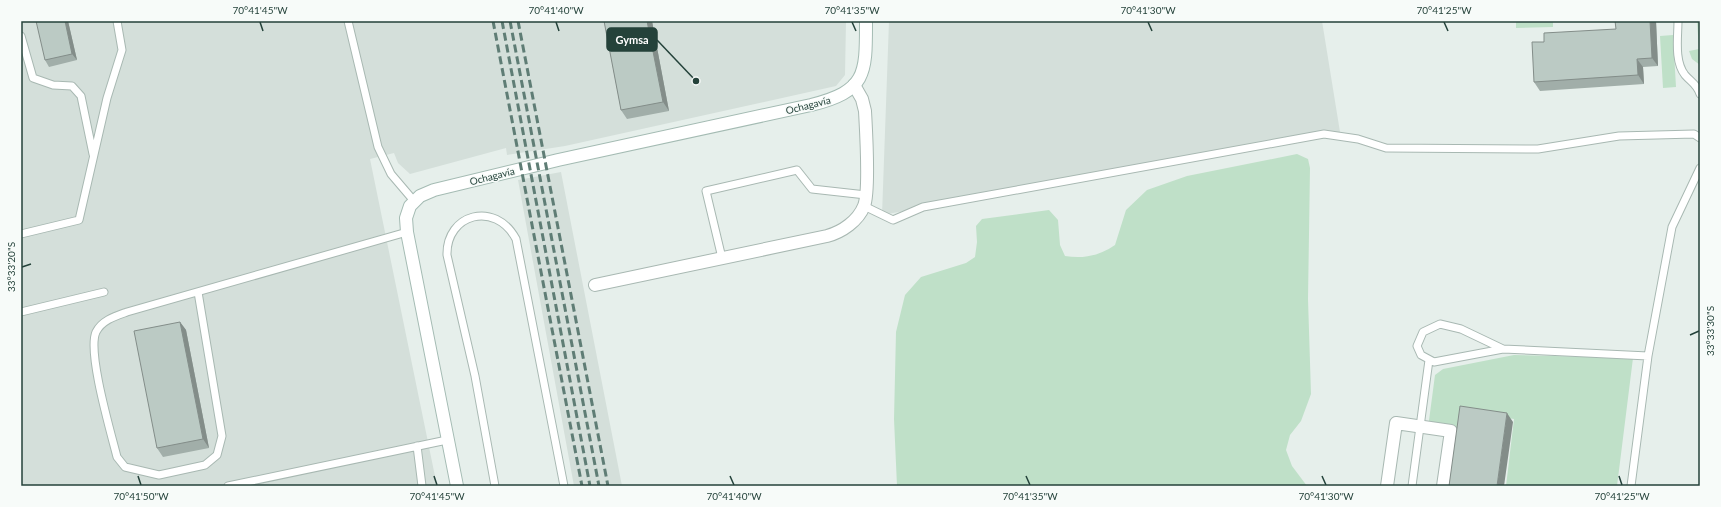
<svg xmlns="http://www.w3.org/2000/svg" width="1721" height="507" viewBox="0 0 1721 507" font-family="Lato,sans-serif">
<style>
.built{fill:#d4dfda}
.green{fill:#bfe0c8}
.lines{fill:none;stroke-linecap:round;stroke-linejoin:round}
.lane-casing{stroke:#a8b8b2;stroke-width:9}
.street-casing{stroke:#a8b8b2;stroke-width:14}
.secondary-casing{stroke:#a4bbb3;stroke-width:14}
.lane{stroke:#fff;stroke-width:7}
.street{stroke:#fff;stroke-width:12}
.secondary{stroke:#fff;stroke-width:12}
.rail{stroke:#5f7d75;stroke-width:3;stroke-dasharray:8 4;stroke-linecap:butt}
.wall{fill:#a1aea9}
.shaded-wall{fill:#838d89}
.building{fill:#bbcac4;stroke:#838d89}
.ticks{fill:none;stroke:#24423a;stroke-width:1.5}
.labels{text-anchor:middle;stroke-width:3;stroke-linejoin:round;paint-order:stroke}
.street-label{font-size:10px;fill:#24423a;stroke:#f7fbf9}
.leader{fill:none;stroke:#24423a;stroke-width:1.5}
.callout-dot{fill:#24423a;stroke:#f7fbf9;stroke-width:1.5}
.callout{fill:#24423a;stroke:#24423a;stroke-width:1.5}
.callout-label{font-size:11px;text-anchor:middle;font-weight:bold;fill:#fff}
.neatline{fill:none;stroke:#24423a;stroke-width:1.5}
.ticks-label{font-size:10px;text-anchor:middle;fill:#24423a}
</style>
<rect width="100%" height="100%" fill="#e6efeb"/>
<path class="built" d="M21,21H846L845,75L836,86L565,146L507,155L506,148L410,174L398,163L394,153L370,159L437,486H21Z
M889,21H1322L1340,132L882,215Z
M561,172L616,455L622,486H574L518,180Z"/>
<path class="green" d="M1516,21H1553V27L1516,28Z
M1697,21H1700V65L1692,59L1689,51L1699,49Z
M1673,35L1676,87L1663,88L1660,36Z
M1297,154L1308,159L1310,168L1308,299L1311,394L1301,421L1290,435L1286,450L1292,466L1307,486H897L894,419L896,332L905,295L921,277L966,263L975,257L977,242L976,226L982,219L1049,210L1058,220L1060,245L1065,256C1083,259 1099,256 1115,245L1126,210L1147,190L1187,176Z
M1514,355L1633,358L1617,486H1506L1514,419L1466,412L1462,432L1428,428L1435,375L1443,369Z"/>
<g class="lines">
<g class="lane-casing">
<path id="lane" d="M348,21L378,147L391,174L414,201
M1678,21C1678,37 1674,61 1685,75C1691,82 1697,84 1700,94
M21,36L33,78L53,85L72,86L81,96L93,154
M864,206L893,220L923,207L1324,134L1358,139L1386,148L1538,149L1619,136L1694,134L1700,138
M21,234L79,220L107,98L122,50L117,21
M722,258L706,191L797,170L812,189L866,195
M198,292L222,436L217,455L205,465L159,475L125,467L117,457C111,433 87,352 96,332C102,320 116,316 127,312L407,232
M21,312L104,292
M1503,349L1434,362L1421,355L1417,346L1423,332L1440,324L1461,329L1503,349L1648,356
M417,446L422,486
M228,486L447,440
M495,486L475,376L447,255C446,214 495,200 516,239L564,486
M1412,486L1429,360
M1631,486L1648,356L1672,227L1700,168"/>
</g>
<g class="street-casing">
<path id="street" d="M595,285L827,236C842,232 858,221 864,206C870,191 866,130 865,111L862,99L854,85
M1387,486L1396,423L1451,431L1443,486"/>
</g>
<g class="secondary-casing">
<path id="secondary" d="M457,486L407,232L406,218L410,206L420,196L434,190L558,160L811,105C867,91 866,74 866,21"/>
</g>
<use href="#lane" class="lane"/>
<use href="#street" class="street"/>
<use href="#secondary" class="secondary"/>
<path class="rail" d="M493,21L582,486
M502,21L590,486
M510,21L599,486
M518,21L608,486"/>
</g>
<path class="wall" d="M68,21L77,60L49,67L45,60Z
M604,21H652L669,111L627,119L621,110Z
M1615,21H1656L1658,66L1643,67L1644,84L1540,91L1534,82L1544,42L1616,29Z
M180,322L186,330L209,448L163,457L157,448Z"/>
<path class="shaded-wall" d="M65,21H68L77,60L72,54Z
M647,21H652L669,111L663,102Z
M1650,21H1656L1658,66L1652,58Z
M1637,59L1643,67L1644,84L1638,75Z
M180,322L186,330L209,448L203,439Z
M1507,413L1513,422L1504,486H1497Z"/>
<path class="building" d="M36,21H65L72,54L45,60Z
M604,21H647L663,102L621,110Z
M1615,21H1650L1652,58L1637,59L1638,75L1534,82L1532,42H1544V33L1616,29Z
M180,322L203,439L157,448L134,331Z
M1460,406L1507,413L1497,486H1449Z"/>
<path class="ticks" d="M260,22L263,31M556,22L559,31M852,22L856,31M1148,22L1152,31M1444,22L1448,31M22,267L31,264M1690,335L1699,331M138,476L141,485M434,476L437,485M730,476L734,485M1026,476L1030,485M1322,476L1326,485M1619,476L1622,485"/>
<g class="labels">
<g class="street-label">
<text transform="translate(808 105) rotate(-14)" y="4">Ochagavía</text>
<text transform="translate(492 176) rotate(-14)" y="4">Ochagavía</text>
</g>
</g>
<path class="leader" d="M696 81L657 40"/>
<circle class="callout-dot" cx="696" cy="81" r="4"/>
<rect class="callout" x="607" y="28" width="50" height="23" rx="4"/>
<g class="callout-label">
<text x="632" y="44">Gymsa</text>
</g>
<rect width="1721" height="507" fill="none" stroke="#f7fbf9" stroke-width="44"/>
<rect x="22" y="22" width="1677" height="463" class="neatline"/>
<g class="ticks-label">
<text x="260" y="14">70°41'45"W</text>
<text x="556" y="14">70°41'40"W</text>
<text x="852" y="14">70°41'35"W</text>
<text x="1148" y="14">70°41'30"W</text>
<text x="1444" y="14">70°41'25"W</text>
<text transform="translate(11 267) rotate(-90)" y="4">33°33'20"S</text>
<text transform="translate(1710 331) rotate(-90)" y="4">33°33'30"S</text>
<text x="141" y="500">70°41'50"W</text>
<text x="437" y="500">70°41'45"W</text>
<text x="734" y="500">70°41'40"W</text>
<text x="1030" y="500">70°41'35"W</text>
<text x="1326" y="500">70°41'30"W</text>
<text x="1622" y="500">70°41'25"W</text>
</g>
</svg>
